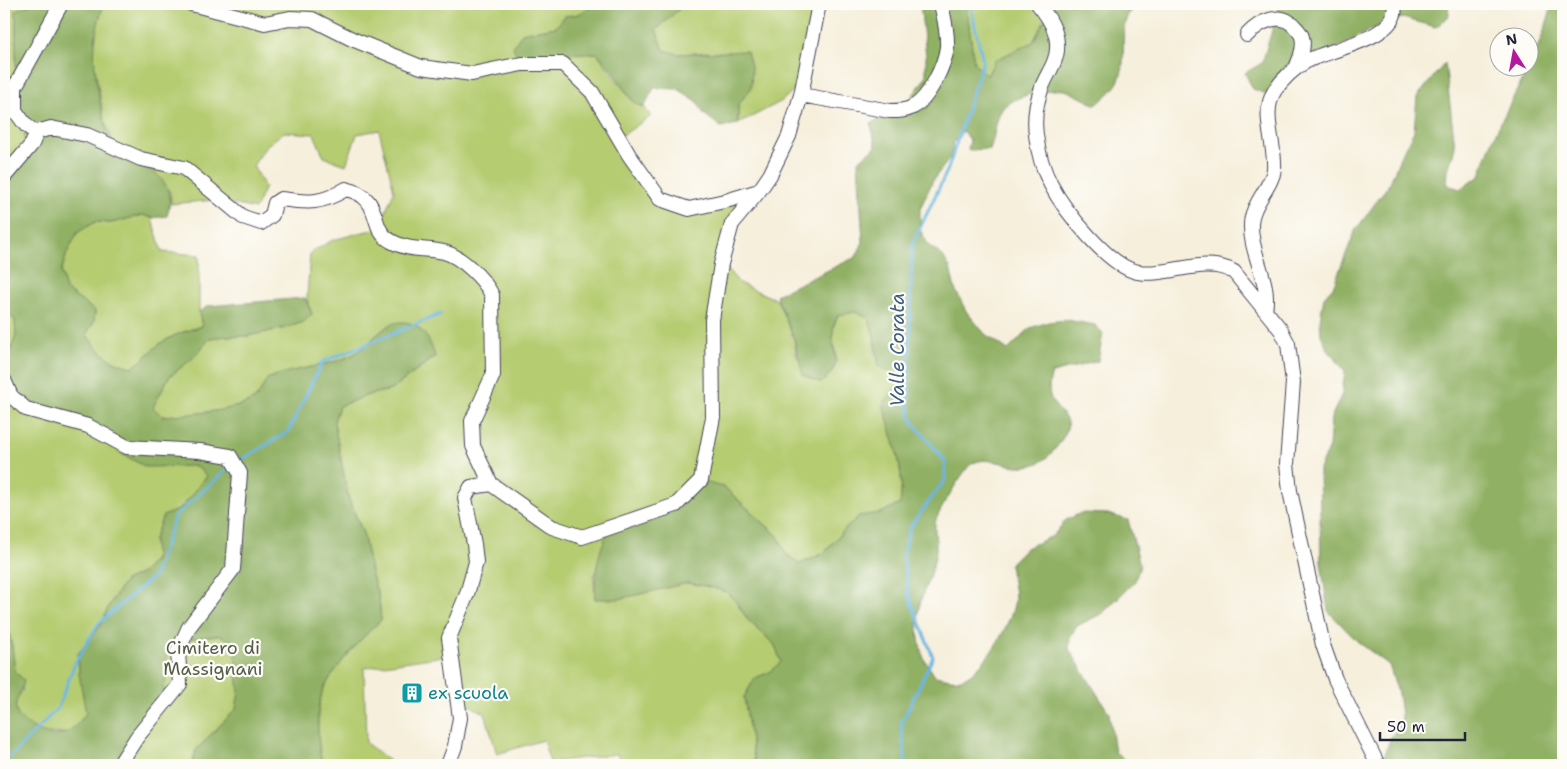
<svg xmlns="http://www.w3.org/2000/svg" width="1567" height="769" viewBox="0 0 1567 769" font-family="'Shantell Sans',sans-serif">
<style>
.green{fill:#b5cc71;stroke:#6c7756}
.forest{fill:#90b063;stroke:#59694f}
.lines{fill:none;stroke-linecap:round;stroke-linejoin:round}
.stream{stroke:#6ab6e3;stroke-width:3}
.minor-casing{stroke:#424153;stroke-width:16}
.minor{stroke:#fff;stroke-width:14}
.labels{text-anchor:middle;stroke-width:4.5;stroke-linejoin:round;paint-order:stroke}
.park-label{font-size:18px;fill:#555e4e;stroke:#fdfcf7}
.culture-label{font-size:18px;fill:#0d838f;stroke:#fdfcf7;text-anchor:start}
.water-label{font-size:19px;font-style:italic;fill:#3f5d7e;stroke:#fdfcf7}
</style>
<rect width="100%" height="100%" fill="#fdfcf7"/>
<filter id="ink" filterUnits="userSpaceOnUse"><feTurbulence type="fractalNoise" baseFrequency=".02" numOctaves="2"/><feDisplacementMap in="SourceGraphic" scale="10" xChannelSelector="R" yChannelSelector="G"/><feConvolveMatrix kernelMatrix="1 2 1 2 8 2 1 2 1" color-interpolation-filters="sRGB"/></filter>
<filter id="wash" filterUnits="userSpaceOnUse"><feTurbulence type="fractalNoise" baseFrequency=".0096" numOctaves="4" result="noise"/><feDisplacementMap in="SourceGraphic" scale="20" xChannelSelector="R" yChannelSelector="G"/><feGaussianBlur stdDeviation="1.12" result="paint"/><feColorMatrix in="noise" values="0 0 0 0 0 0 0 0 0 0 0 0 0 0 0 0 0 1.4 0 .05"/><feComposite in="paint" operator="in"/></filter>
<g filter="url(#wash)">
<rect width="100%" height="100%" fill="#f6efdc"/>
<path class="green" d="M4,4H33L16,10V68L9,85C25,127 37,147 4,186Z
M104,4H596L579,14L565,16L556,27L522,33L518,58L546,54L597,53L634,103L644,107L651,116L617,139L655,200L683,215L709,206L738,204L728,239L717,257L739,283L777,300L794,339L797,357L821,383C847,360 831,356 833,330C833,325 836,320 838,315L855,312L868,318L874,335L875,353L893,373L903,379L886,414C895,444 905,473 900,504L881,513L859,516L843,531L824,553L800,564L786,554L778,536L724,487L669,504L594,574L595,599L688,583L710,587L726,592L736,602L748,620L774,644L782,662L768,673L755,678L744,697L755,765H619L618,754L550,762L543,740L497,754L485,713L453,697L451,655L364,668L366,743L394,765H323C317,747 315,706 324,688C337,664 361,638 381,620L379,598L372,576L363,533L348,497L334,422L339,406L371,394L391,390L435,357L417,327C380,314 380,342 352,355C325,368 294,367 267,379C264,384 261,392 257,397C244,411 182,415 162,416L153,407L169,377L194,357L210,338L227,336H248L285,328L304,322L312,314L307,299L310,253L333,240L379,228L394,191L379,130L357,134L346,165L324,157L314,134L284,132L266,146L253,166L265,187L255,209L215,200L171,204L170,192L113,143L104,120L93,57L96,26Z
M682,4H813L799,85L782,101L738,124V105L751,87L709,52L677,54L664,50L656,30L683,5Z
M966,4H1053L1033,42L995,60L987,76L974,63Z
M143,215L152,218L162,252L199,255V312L202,326C187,330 174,335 161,343C151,350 144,360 133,367C112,364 99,352 86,334L94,322L95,311L66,290L61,272L67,253L77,233L95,222L111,223Z
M4,310L15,320L16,336L4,368Z
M4,395L55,415L78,416L86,425L179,465L196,466L207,476L180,509L163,516L154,539L155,559L142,573L125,581L109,605L102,623L78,654L86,713C83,718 79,726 74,729C56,742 7,725 16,700C18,696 21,693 23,690L15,672L12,646L4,610Z
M232,633L240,692L236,709L196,750L192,765H113L167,675L166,658L174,645L189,637Z"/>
<path class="forest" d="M33,4H104C89,46 94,74 103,116C105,123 108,139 114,144C137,168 181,172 167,216L152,218L143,215L111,223L95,222L77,233L67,253L61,272L66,290L95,311L94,322L86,334C99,352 112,364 133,367C144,360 151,350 161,343C173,335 187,331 202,326L199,312L208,306L305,298L312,314L304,322L285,328L248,336H227L210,338L194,357L169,377L153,407L162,416C182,415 244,411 257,397C261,392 264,385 267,379C294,367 326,368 352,355C369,347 383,321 403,322C422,323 431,342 435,356L391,390L371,394L339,406L334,422L348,497L363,533L372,576L379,598L381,620C361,638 337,665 324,688C315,706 317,747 323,765H192L196,750L236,709L239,692L234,642L219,635L190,639L174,645L166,658L167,675L163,692L113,765H4V610L12,646L15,672L24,680C23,692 12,701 17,713C19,719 26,723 31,726C55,743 71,735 86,713L79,674L78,654L102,623L109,605L125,581L142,573L155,560L154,539L163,516L180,509L207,476L196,466L146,467L120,453L78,416L55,415L4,395V368L16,336L15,320L4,310V186C37,147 25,127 9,85L16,68V10Z
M596,4H682L684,5L656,30L664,50L678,54L747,51L752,70L751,88L738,105V124L721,127L704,114L697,101L678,89L654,88L644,107L634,103L612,70L597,53L546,54L518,58L513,47L522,33L556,27L565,16L579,14Z
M920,4H966L974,63L987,76L995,60L1033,42L1053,4H1137C1113,23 1131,57 1118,82C1113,91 1104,98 1096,105C1089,102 1069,91 1065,90C1050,88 1012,96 1003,108C995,118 995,137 990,149L968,150L970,140L963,131L953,143L951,157L933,180L920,209V230L929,246L943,256L950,268L955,289L966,311L985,334L1008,350L1030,328L1049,322L1067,320L1095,325L1103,333L1098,361L1052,373C1049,382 1047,393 1053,402C1059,413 1073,419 1065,434C1031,496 996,446 970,465C964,470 936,515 935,523C934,534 938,546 935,557C932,574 924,588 920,604C916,618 918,639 922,653C924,661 931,669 935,676C942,677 955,681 961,679C984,672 1014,620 1015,598C1015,587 1011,575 1010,564L1026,548L1053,536L1066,520L1081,513L1108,514L1128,520L1140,565L1135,581L1103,613L1077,626L1070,637L1069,649L1109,713L1115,752L1129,763L1137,765H755L744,697L755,678L768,673L781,662L774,644L748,620L736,602L726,592L710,587L688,583L619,599H595C594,570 599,546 614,521L669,504L683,487L699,481L724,487L778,536L786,554L800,564L824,553L843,531L859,516L881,513L900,504C906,469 892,437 883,404L903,379L879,367L874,335L868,318L855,312L838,315C836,320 833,326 833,331C832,356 844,363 821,383L803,375L794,339L776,295L856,257L863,242L858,161L876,147L871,124L908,102L926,77V55Z
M1280,4H1448L1449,16L1436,27L1403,18L1382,24L1304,65L1271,96L1253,89L1245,73L1262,63Z
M1552,4H1563V765H1381L1391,737L1402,722L1398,693L1389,665L1357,641L1328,611L1321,562L1319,469L1329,447L1331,418L1342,394L1345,371L1329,351L1321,335L1320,320L1324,297L1333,287L1355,231L1390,183L1401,155L1414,131L1417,97L1445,63L1455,147L1448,170L1447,185L1460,189L1480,176C1497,115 1538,65 1552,4Z"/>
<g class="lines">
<path class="stream" d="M237,462L288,432L322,362L441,314
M4,763L58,708L75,663L98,624L154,576L175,516L232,465
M906,765L901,724L933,657L909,596L903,555L910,527L945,480V461L912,421L908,405L912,245L948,169L983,61L970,4"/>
</g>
</g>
<g filter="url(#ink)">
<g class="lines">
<g class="minor-casing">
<path id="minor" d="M191,4L265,23L290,18L312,19L352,39L421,67L472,74L522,64H563L592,92L629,155L660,199L689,209L729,200L759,191L770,175L789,136L801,95L819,4
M1038,4C1052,21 1063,40 1054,62C1050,72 1044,80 1041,90C1036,104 1034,120 1036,135C1038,152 1043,170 1051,185C1064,210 1109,267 1138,272C1169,277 1205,255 1234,272L1281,330L1288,344L1293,382L1287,464L1290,491L1323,645L1335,679L1378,765
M1247,35C1259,22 1281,10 1295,27C1298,30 1301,33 1302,37C1305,47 1300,59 1296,68
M801,95L890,111C898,111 906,111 913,107C929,99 945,64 947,47C948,32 944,18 941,4
M4,104C23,111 18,125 37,132
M15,108V87L61,4
M37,132L51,128L87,135L141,159L184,168L243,217L261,223L272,215L275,203L281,199C309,203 321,204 346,189C385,198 367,228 391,241C408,251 426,248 444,252C462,257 484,279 492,295L493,375L472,421L473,446L491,484
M4,177L32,144L37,132
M1265,310C1271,281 1250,254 1251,225C1251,204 1272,187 1274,169C1276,144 1260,113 1275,90C1283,79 1293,69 1305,62C1327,49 1402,39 1394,4
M4,380L11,396L26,409L88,426L127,447L200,451L230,456L240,473L233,569L189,627L178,651L180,684L137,737L119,765
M491,484L552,527L582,537L676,505L701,480L713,417L712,320L721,264L732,224L759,191
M448,765L455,746L460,718L449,638L467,594L476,562L474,544L465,498L471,487L491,484"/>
</g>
<use href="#minor" class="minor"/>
</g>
</g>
<defs>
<g id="building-square" transform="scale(1.125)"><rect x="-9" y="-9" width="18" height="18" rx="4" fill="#0f9aa8" stroke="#fdfcf7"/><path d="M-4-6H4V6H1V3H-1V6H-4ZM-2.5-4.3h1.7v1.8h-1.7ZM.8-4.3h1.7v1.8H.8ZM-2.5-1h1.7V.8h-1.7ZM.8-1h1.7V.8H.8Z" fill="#fff"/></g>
</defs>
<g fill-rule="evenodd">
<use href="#building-square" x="412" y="693"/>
</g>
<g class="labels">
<g class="park-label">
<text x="213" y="654">Cimitero di<tspan x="213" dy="21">Massignani</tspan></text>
</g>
<g class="culture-label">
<text x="428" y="699">ex scuola</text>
</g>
<g class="water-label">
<text transform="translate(897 350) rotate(-90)" y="7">Valle Corata</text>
</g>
</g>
<rect width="1567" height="769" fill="none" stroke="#fdfcf7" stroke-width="20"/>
<g transform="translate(1514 52) rotate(349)"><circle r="24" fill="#fdfcf7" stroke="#a5a5ac"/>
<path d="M0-4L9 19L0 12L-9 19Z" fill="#b5179e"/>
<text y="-8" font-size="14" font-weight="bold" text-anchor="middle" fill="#22223b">N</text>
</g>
<path d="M1380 732v8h85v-8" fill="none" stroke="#22223b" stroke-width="2.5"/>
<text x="1387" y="732" font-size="15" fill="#22223b" stroke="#fdfcf7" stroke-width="4" paint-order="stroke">50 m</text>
</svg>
